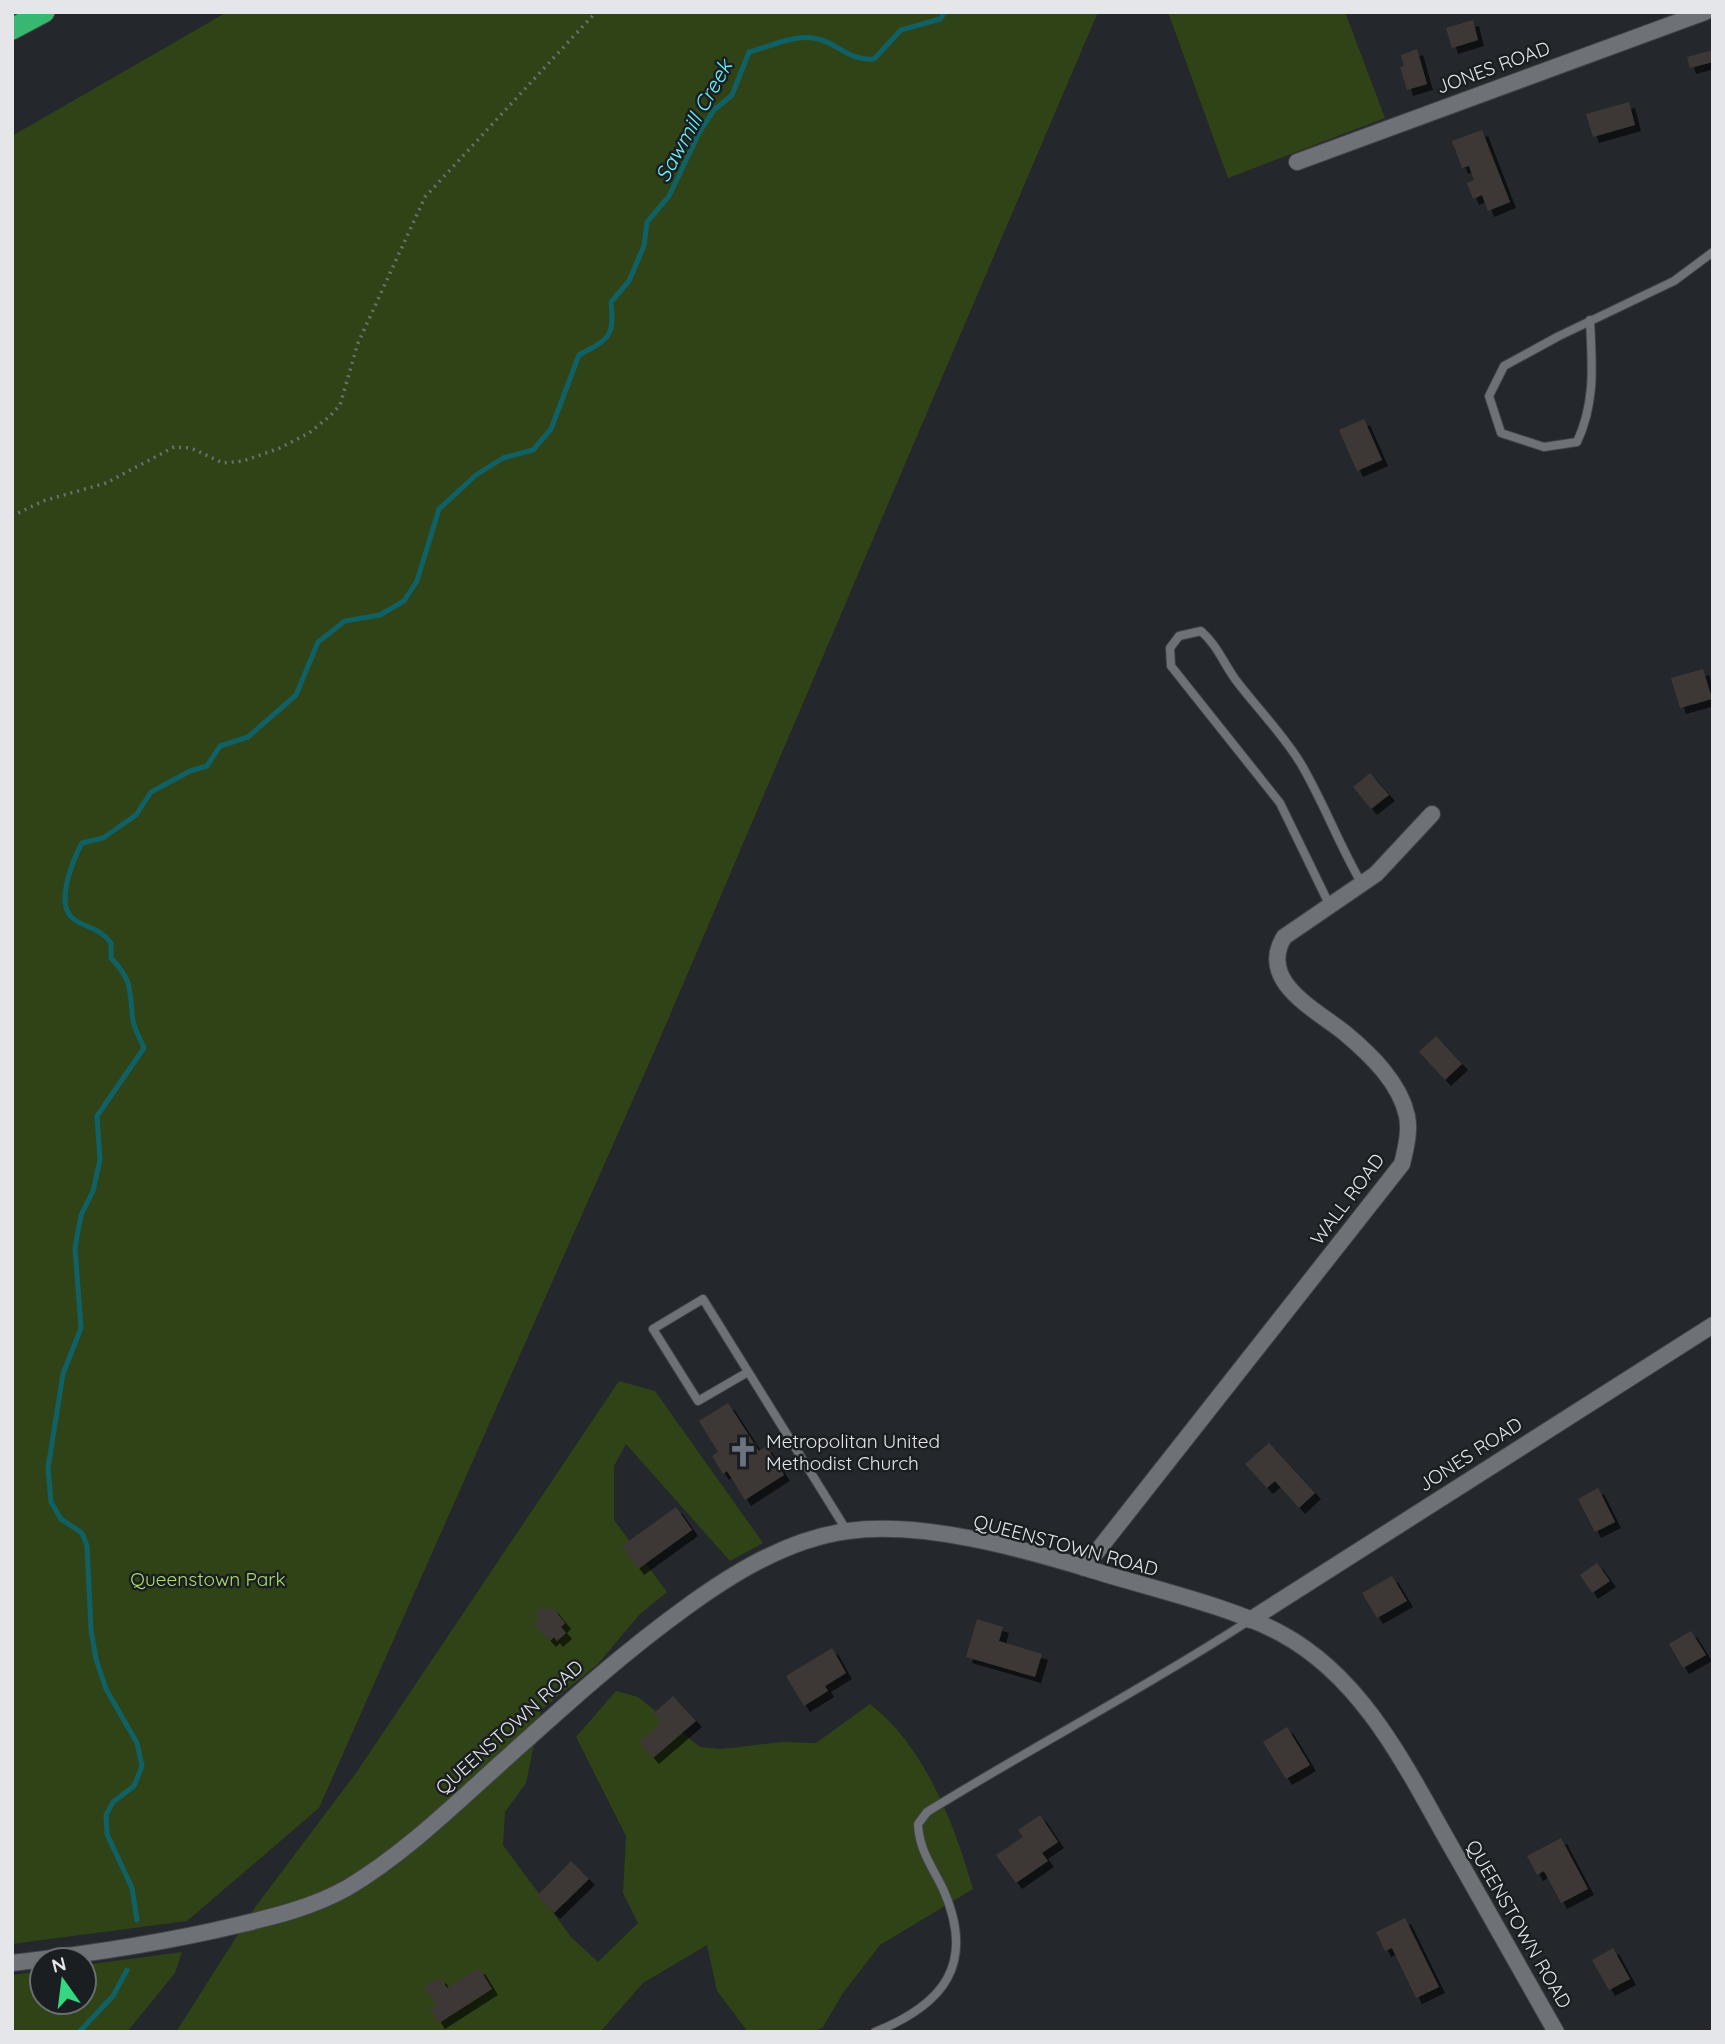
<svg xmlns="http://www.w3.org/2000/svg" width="1725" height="2044" viewBox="0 0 1725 2044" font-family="Quicksand,sans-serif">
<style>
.green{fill:#304316}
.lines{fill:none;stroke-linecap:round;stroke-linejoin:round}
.stream{stroke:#106166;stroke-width:5}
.building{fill:#3c3935;filter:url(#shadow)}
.lane-casing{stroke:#414347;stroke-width:10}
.street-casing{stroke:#414347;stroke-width:18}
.highway-casing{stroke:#414347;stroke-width:23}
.path{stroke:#6c6f72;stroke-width:3.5;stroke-dasharray:2 5;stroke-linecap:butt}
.lane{stroke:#6e7276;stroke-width:8}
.street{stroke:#6e7276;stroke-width:16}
.highway{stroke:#38b771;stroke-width:21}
.labels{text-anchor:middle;stroke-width:5;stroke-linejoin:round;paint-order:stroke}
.street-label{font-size:19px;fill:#e4e6e9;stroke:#1b1e21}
.poi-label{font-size:19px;fill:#e4e6e9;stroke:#1b1e21;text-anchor:start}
.park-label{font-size:19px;fill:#addd6e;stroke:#1b1e21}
.water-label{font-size:21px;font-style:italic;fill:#67f2fb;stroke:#1b1e21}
</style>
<defs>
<filter id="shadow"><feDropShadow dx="6" dy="6" stdDeviation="0" flood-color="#0009"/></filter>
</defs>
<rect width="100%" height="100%" fill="#24272b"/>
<path class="green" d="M227,12H1098L655,1050L319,1808L187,1921L12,1944V136Z
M1168,12H1345L1385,118L1228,178Z
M619,1381L655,1391L763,1543L730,1561L626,1444L614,1466V1520L667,1592L640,1614L597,1665L541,1710L526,1783L505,1812L503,1845L571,1937L598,1962L638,1923L623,1893L626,1836L576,1737L616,1691L638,1697L700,1747L722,1749L782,1742L816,1743L870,1704C925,1747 954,1823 973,1889L880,1945L843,1993L823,2027L813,2032H748L717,1991L707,1945L643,1983L600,2032H176L256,1906L356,1773Z
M182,1952L175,1973L127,2032H12V1975L42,1971V2002H84V1965Z"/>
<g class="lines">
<path class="stream" d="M137,1920L132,1888L107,1834L106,1815L113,1802L134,1786L142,1766L137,1743L106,1689L96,1659L91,1630L87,1546L82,1533L61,1519L51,1502L48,1468L63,1374L81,1328L75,1248L81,1215L93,1191L100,1160L97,1116L144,1048C140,1039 135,1030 133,1021C129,991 134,982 111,958V943C98,927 91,930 75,920C53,906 73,860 82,843L103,838L136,815L151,792L190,771L207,766L220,746L248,737L296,695L318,642L345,621L380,615L404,601L417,581L439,509L476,475L503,458L533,450L551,429L579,355C609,339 615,337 611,302L629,281L644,246L647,222L669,196L700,131L714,110L732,95L749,52C769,47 792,35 813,38C837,41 846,61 874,59L901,30L940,19L945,12
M79,2032L113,1996L127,1970"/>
</g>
<path class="building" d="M1473,20L1478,40L1452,48L1446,28Z
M1417,49L1427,84L1407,90L1400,67L1404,66L1401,55Z
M1713,50V62L1690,68L1687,57Z
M1629,102L1635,125L1593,137L1586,114Z
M1482,130L1510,202L1488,211L1482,195L1473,199L1467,183L1474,180L1469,166L1462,168L1452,141Z
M1364,419L1382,460L1357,471L1339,430Z
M1703,669L1712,699L1680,708L1671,678Z
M1370,773L1389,795L1371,809L1353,787Z
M1436,1036L1462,1064L1445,1080L1419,1052Z
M728,1403L759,1451L766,1446L784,1475L745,1500L727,1471L723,1474L712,1456L718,1452L699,1421Z
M1269,1443L1315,1493L1299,1508L1275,1481L1267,1488L1245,1464Z
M1598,1488L1615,1522L1595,1532L1578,1499Z
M676,1507L692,1530L638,1569L622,1546Z
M1597,1563L1610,1581L1592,1593L1580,1575Z
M1392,1576L1407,1601L1377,1618L1362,1593Z
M543,1606L547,1611L552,1607L565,1623L561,1627L566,1633L557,1641L554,1637L550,1641L534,1624L539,1619L535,1614Z
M977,1619L1003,1627L999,1641L1042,1654L1035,1677L966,1657Z
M1691,1631L1706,1655L1683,1668L1669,1644Z
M832,1648L846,1673L825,1686L828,1691L804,1706L786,1676Z
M673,1696L696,1721L653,1758L639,1742L661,1723L653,1714Z
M1287,1727L1310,1765L1286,1779L1263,1742Z
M1040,1815L1058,1842L1042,1853L1048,1861L1016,1883L996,1855L1023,1837L1018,1830Z
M1561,1838L1588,1889L1561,1903L1544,1871L1537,1875L1527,1856Z
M571,1861L589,1879L554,1913L537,1896Z
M1405,1918L1439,1987L1416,1998L1392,1948L1385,1951L1376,1932Z
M1613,1948L1630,1979L1609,1990L1592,1960Z
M479,1968L492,1989L439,2023L430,2009L436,2005L424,1987L440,1977L447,1988Z"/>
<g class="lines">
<g class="lane-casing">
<path id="lane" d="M1590,320C1592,364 1596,401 1577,442L1544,447L1501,433L1489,396L1504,366L1559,336L1674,281L1713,252
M1330,906L1280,803L1171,666L1170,648L1179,636L1201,631C1217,645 1223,662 1235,679C1256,707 1283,734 1301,764C1324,803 1339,845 1362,884
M748,1372L698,1401L653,1329L703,1299L847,1531
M875,2032C945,2004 976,1963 943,1889C932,1866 919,1850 918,1824L927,1812C1034,1746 1145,1688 1250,1620"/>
</g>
<g class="street-casing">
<path id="street" d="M1297,162L1705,12
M1084,1568L1402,1164C1406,1148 1410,1131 1407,1116C1400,1083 1371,1055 1346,1034C1317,1010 1257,982 1284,937L1376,874L1432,814
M1250,1620L1713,1325
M12,1963C88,1954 164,1943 238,1925C276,1916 313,1907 347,1888C404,1854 453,1806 502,1762C562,1708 620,1655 685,1608C733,1573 788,1539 848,1531C923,1521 1020,1548 1092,1570C1149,1588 1231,1606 1282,1634C1368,1681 1410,1776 1457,1857C1490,1915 1523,1973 1556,2032"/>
</g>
<g class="highway-casing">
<path id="highway" d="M12,29L44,12"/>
</g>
<path class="path" d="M12,516L43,501L106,483L174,447L191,448L223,463L243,461L280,448L309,433L330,416L340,405L358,343L425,197L596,12"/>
<use href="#lane" class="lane"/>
<use href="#street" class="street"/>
<use href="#highway" class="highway"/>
</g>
<defs>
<g id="church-bare" transform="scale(2.415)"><path d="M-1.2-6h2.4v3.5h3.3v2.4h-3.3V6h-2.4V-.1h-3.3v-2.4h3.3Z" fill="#6b7280" stroke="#1b1e21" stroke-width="2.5" paint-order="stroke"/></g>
</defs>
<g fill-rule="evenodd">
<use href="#church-bare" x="743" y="1452"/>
</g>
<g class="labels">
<g class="street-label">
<text transform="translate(1493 67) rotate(-20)" y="7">JONES ROAD</text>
<text transform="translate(1347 1199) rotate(-53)" y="7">WALL ROAD</text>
<text transform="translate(1470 1454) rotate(-33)" y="7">JONES ROAD</text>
<text transform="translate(1066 1545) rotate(15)" y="7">QUEENSTOWN ROAD</text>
<text transform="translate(509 1727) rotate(-42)" y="7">QUEENSTOWN ROAD</text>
<text transform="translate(1519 1924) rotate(60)" y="7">QUEENSTOWN ROAD</text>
</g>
<g class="poi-label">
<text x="766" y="1448">Metropolitan United<tspan x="766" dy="22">Methodist Church</tspan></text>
</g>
<g class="park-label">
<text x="208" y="1586">Queenstown Park</text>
</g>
<g class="water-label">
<text transform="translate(694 121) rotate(-61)" y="7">Sawmill Creek</text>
</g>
</g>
<rect width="1725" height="2044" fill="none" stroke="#e4e6e9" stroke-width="28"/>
<g transform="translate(63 1981) rotate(346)"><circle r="33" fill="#1b1e21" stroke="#6b6e71" stroke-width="2"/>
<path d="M0-5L12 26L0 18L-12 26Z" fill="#34d881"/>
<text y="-10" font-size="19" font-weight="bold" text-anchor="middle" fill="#e4e6e9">N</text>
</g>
</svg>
